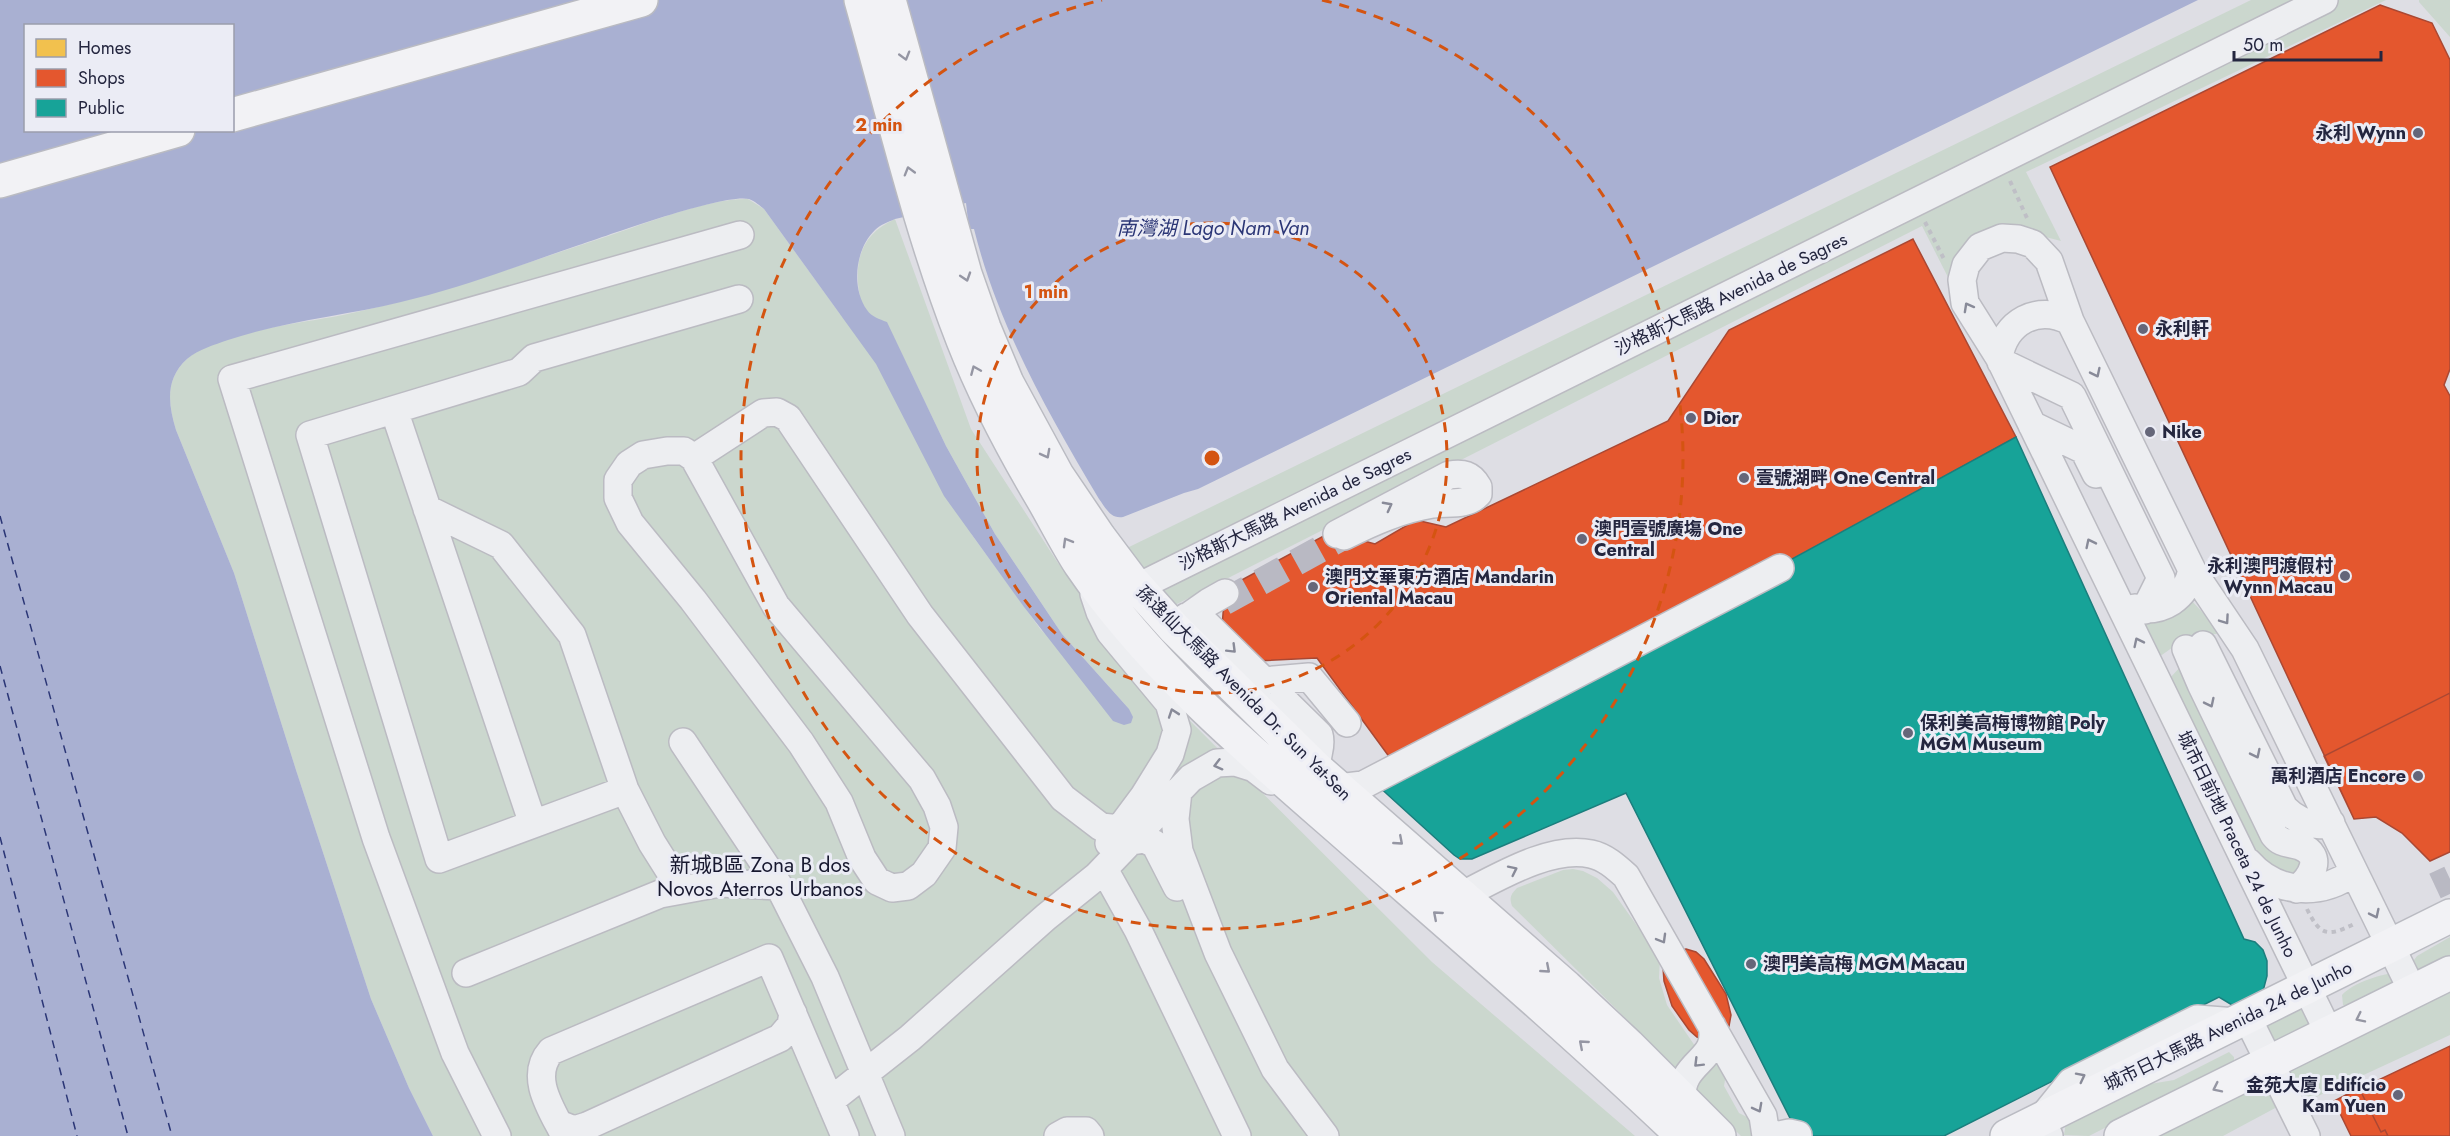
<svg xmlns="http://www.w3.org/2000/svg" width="2450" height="1136" viewBox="0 0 2450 1136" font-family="Jost,'Noto Sans SC',sans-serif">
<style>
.green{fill:#cbd7ce;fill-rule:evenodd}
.water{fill:#a9b0d2;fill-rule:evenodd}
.homes{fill:#f2c14e;stroke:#b4924a;stroke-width:1.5}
.shops{fill:#e4572e;stroke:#aa4833;stroke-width:1.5}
.public{fill:#17a398;stroke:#1b7e7d;stroke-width:1.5}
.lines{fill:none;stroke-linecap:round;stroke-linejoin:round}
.ferry{stroke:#2b3676;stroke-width:1.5;stroke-dasharray:8 6;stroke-linecap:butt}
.minor-tunnel{stroke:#b9b9c3;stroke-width:27;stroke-dasharray:27 14;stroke-linecap:butt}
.minor-casing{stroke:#bbbbc2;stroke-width:30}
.major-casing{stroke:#babbc2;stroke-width:36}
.path{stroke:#bfbfc6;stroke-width:4;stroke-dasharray:4.5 4.5;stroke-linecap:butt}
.minor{stroke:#edeef1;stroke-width:27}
.major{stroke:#f2f2f5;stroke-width:33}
.oneway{stroke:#9596a3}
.oneway2{stroke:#888a98}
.ring{fill:none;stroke:#d45411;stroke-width:3;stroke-dasharray:10 8}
.poi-dot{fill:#656679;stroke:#ebecf5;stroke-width:2}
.labels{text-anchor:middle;stroke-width:6;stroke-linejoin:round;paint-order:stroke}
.poi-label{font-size:18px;font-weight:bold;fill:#24263f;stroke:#ebecf5;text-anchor:start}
.street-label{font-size:18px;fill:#24263f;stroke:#ebecf5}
.water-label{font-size:20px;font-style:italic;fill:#2b3676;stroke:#ebecf5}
.quarter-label{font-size:21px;fill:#17182f;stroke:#ebecf5}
.centre{fill:#d45411;stroke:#ebecf5;stroke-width:3}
.ring-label{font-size:18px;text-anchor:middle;font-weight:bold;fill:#d45411;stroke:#ebecf5;stroke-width:6;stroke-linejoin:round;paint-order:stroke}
</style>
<rect width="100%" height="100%" fill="#dedee4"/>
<path class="green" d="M2251,0H2386L2026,172L2061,241L2022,231L1953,287L1922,226L1175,605L1127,548Z
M2419,0H2450V37L2419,2Z
M748,199L764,209L840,314L860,297C853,262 861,234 895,219L971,429L1058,563L1140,671L1432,962L1635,1136H433L409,1088L371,999L296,770L234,573L176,430C168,404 165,379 187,359C218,332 302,323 343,315C434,296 520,265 608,236C647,223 709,198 748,199ZM886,321L946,446L995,534L1062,634L1129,709L1041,630L972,535Z
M2190,599L2222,633C2194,637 2181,640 2158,658L2141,615Z
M2182,665L2262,843L2306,858L2303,879L2256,864L2170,678Z
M1573,869L1583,871L1597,878L1613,892L1660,958L1659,978L1667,1005L1695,1046L1680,1072L1512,906C1509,897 1511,894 1517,888L1563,870Z
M2450,937V959L2420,972L2415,970L2414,960L2417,956Z
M2394,973L2397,976L2393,987L2347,1006L2343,1005L2342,995C2353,983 2378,975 2394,973Z
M2450,986V1035L2303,1103L2290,1071L2294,1064Z
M2301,1008L2308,1012L2313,1024L2279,1042L2272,1041L2265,1031L2269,1021Z
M2229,1052L2234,1057V1062L2089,1136L2064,1135L2066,1122L2138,1086L2174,1080Z
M1718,1062L1726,1074L1724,1086L1739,1113L1757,1122L1759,1136H1741L1688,1084L1707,1063Z
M2260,1082L2270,1086L2279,1106L2223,1136H2141Z"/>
<path class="water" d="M0,0H2198L1198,489L1184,493L1123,517C1110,519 1106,508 1099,499C1048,413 998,326 974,229H969L966,203L895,219C888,222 880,225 875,230C855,249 851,288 867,310C872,317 879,319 887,322L946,446L995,534L1062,634L1129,709L1133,717L1131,723L1124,725L1113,721L1024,607L944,496L876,364L764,209C760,206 755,201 749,199C724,193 609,235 579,245C520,265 462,288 401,302C344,316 284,321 228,340C214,345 199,349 187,359C165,379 168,404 176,430L234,573L296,770L371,999L409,1088L433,1136H0ZM26,26H232V130H26Z"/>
<path class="homes" d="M2413,91L2450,111V190L2373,155Z
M1887,272L1938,368L1809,438L1790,404L1742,526L1693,507L1758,342Z
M1662,523L1686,578L1557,636L1533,581Z
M1340,538L1371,571L1360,604L1247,635L1233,630L1227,619L1234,603Z
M1380,599L1500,612L1480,688L1371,657Z
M2450,719V782L2413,834L2365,806L2391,769L2424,737Z
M1690,792L1714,835L1732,854L1747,880L1755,898L1768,943L1782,970L1813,1009L1831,1047L1835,1071L1857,1106L1810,1129L1794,1102L1773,1034L1737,989L1728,974L1721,958L1707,904L1695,882L1671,852L1649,812Z"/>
<path class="shops" d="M2380,5L2432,23L2450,60V369L2444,385L2450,396V852L2430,861L2402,833L2376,817L2354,819L2050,167Z
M1913,239L2016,437L1784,565L1393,762L1317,658L1256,661L1222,627L1225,589L1331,532L1375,544L1416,520L1446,527L1668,421L1729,330Z
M2450,693V852L2430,861L2402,833L2376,817L2354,819L2324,756Z
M1686,949L1696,952L1704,959L1726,994L1731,1015L1729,1026L1724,1036L1705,1040L1697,1037L1689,1030L1672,1006L1664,981L1663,967L1675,951Z
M2450,1046V1136H2351L2334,1101Z
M2359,1088L2381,1132L2385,1130L2388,1136H2351L2334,1101Z"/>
<path class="public" d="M2016,437L2244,939L2255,942L2263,950L2267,961V976L2263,991L2242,1005H2232L2219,997L1944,1136H1799L1626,793L1472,859H1460L1454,855L1377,785Z"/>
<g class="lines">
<path class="ferry" d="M0,516L172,1136
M0,666L128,1136
M0,837L77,1136"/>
<path class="minor-tunnel" d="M1224,602L1344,536
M2435,886L2450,879"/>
<g class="minor-casing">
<path id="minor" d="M1999,357C2005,322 2037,304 2070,321
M2001,362L2072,396L2161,578L2145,610
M394,410L533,824
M2032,425L2084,450L2096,474
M694,458L684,451H667L643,455L629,464L618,480V498L630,523L693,600L801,743L839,802L862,858L877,881L892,888L908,886L924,874L942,848L944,827L937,806L922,779L776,606L694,458L763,413L777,412L788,418L920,615L1063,798L1101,827L1120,829
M427,509L501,545L572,635L625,790L652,843L681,889
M1337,534L1449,475C1463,473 1471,474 1478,487V494C1467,506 1448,502 1433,504C1401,509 1372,522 1344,536
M1138,587L2324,0
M1094,594L1100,612L1110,632L1169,703L1177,730L1170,754L1144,796L1109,843
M2135,608C2163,613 2186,598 2192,570
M1186,617L1197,618L1206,624L1319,735C1323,748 1314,757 1318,770
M1179,623L1209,602L1225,593
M2203,645L2284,808C2297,821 2313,828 2331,823
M2186,649L2201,684L2274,835C2282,845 2289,842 2300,846C2325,856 2311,878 2297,889
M1263,681L1309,677L1347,723
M683,742L779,886L825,977L891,1136
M1338,788L1363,785L1780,568
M625,790L439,859L310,435L519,372L534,358L739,299
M1178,791L1175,819L1179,851L1218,953L1275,1069L1325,1136
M1132,841L1144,839L1155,844L1177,887
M2248,862C2276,894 2320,897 2354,872
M1104,869L1138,930L1237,1136
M1461,896C1497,878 1550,845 1591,854C1605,857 1616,867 1626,876L1763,1116L1766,1136
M466,973L660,894L720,883L779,886
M2247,1017L2306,1136
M2329,1033L1999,357L1965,303L1962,280L1966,265L1980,247L2002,238L2018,239L2033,244L2049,261L2070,321L2192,570L2245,649L2413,992
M1682,1099C1680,1060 1720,1062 1712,1026
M830,1101L910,1038L1046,917L1097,876L1191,778L1217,763L1235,762L1254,768L1271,781
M559,1124L574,1130L587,1126L780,1038L791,1025L793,1013
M497,1136L455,1053L376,838L232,379L740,235
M565,1136C552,1110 528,1077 551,1051L769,958L845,1136
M1058,1136L1067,1131H1086L1090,1136
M1774,1136L1789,1133L1798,1135
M2049,1136L2041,1119L2071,1082L2197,1019L2236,1022"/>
</g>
<g class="major-casing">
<path id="major" d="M861,0C893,113 920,230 963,340C985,396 1013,449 1044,501C1056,522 1067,544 1080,564C1151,668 1249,750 1343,832C1457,932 1573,1031 1683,1136
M889,0L965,274L984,328L1007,383L1057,475L1099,537L1132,581L1174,628L1318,770L1566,987L1628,1045L1719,1136
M232,115L641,0
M0,181L178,130
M2007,1136L2450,916
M2121,1136L2450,973"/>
</g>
<path class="path" d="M2010,181L2027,218
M1925,222L1945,261
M2307,909C2320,936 2328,937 2354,924"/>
<use href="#minor" class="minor"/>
<use href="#major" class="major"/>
</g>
<defs><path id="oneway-chevron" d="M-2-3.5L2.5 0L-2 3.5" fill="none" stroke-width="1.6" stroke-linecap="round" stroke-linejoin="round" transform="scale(1.5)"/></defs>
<g class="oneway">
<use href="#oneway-chevron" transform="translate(905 56) rotate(74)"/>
<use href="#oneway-chevron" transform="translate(909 171) rotate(-106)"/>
<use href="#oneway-chevron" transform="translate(966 277) rotate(72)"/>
<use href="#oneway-chevron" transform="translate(975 370) rotate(-113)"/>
<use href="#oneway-chevron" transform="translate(1046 454) rotate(62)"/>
<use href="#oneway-chevron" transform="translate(1067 542) rotate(-120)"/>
<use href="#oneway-chevron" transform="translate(1399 841) rotate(41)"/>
<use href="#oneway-chevron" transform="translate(1437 915) rotate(-139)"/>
<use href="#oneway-chevron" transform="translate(1546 969) rotate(41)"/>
<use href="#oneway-chevron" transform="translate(2360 1018) rotate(154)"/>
<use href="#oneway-chevron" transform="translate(1583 1044) rotate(-139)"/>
<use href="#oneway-chevron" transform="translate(2217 1088) rotate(154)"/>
</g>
<g class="oneway2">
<use href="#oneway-chevron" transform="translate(1968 307) rotate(-119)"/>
<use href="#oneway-chevron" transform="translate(2096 373) rotate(64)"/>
<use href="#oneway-chevron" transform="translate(1388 506) rotate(-28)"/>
<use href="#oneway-chevron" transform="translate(2090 543) rotate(-116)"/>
<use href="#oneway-chevron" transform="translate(2225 620) rotate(55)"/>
<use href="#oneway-chevron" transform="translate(2138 642) rotate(-116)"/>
<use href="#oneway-chevron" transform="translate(1232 649) rotate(45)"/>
<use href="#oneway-chevron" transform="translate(2210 703) rotate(64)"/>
<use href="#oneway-chevron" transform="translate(1173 713) rotate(-109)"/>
<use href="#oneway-chevron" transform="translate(2256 754) rotate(64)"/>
<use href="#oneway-chevron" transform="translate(1218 765) rotate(165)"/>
<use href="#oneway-chevron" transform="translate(1513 870) rotate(-26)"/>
<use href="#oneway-chevron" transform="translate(2375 914) rotate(64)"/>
<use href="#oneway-chevron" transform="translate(1662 939) rotate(60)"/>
<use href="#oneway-chevron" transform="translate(1698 1063) rotate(135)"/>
<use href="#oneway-chevron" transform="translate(2081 1077) rotate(-27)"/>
<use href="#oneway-chevron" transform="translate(1758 1108) rotate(62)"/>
</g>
<g class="ring">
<circle cx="1212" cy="458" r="235"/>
<path d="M1322 0A471 471 0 1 1 1102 0"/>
</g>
<g class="poi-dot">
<circle cx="2418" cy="133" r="6"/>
<circle cx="2143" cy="329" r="6"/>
<circle cx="1691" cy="418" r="6"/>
<circle cx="2150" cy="432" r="6"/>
<circle cx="1744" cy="478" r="6"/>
<circle cx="1582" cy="539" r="6"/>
<circle cx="2345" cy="576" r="6"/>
<circle cx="1313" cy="587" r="6"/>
<circle cx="1908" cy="733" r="6"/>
<circle cx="2418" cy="776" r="6"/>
<circle cx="1751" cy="964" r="6"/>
<circle cx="2398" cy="1095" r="6"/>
</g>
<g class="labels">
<g class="poi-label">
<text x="2406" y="139" text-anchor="end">永利 Wynn</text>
<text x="2155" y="335">永利軒</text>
<text x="1703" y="424">Dior</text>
<text x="2162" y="438">Nike</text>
<text x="1756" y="484">壹號湖畔 One Central</text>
<text x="1594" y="535">澳門壹號廣塲 One<tspan x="1594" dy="21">Central</tspan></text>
<text x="2333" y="572" text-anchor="end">永利澳門渡假村<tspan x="2333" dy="21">Wynn Macau</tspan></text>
<text x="1325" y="583">澳門文華東方酒店 Mandarin<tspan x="1325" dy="21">Oriental Macau</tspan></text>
<text x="1920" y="729">保利美高梅博物館 Poly<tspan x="1920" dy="21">MGM Museum</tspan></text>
<text x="2406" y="782" text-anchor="end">萬利酒店 Encore</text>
<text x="1763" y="970">澳門美高梅 MGM Macau</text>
<text x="2386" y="1091" text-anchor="end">金苑大廈 Edifício<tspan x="2386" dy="21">Kam Yuen</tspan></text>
</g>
<g class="street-label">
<text transform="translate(1731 294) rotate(-26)" y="6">沙格斯大馬路 Avenida de Sagres</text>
<text transform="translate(1295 509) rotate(-26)" y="6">沙格斯大馬路 Avenida de Sagres</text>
<text transform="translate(1244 693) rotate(45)" y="6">孫逸仙大馬路 Avenida Dr. Sun Yat-Sen</text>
<text transform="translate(2237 844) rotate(64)" y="6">城市日前地 Praceta 24 de Junho</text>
<text transform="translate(2228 1026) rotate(-26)" y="6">城市日大馬路 Avenida 24 de Junho</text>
</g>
<g class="water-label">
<text x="1213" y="235">南灣湖 Lago Nam Van</text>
</g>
<g class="quarter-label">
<text x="760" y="872">新城B區 Zona B dos<tspan x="760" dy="24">Novos Aterros Urbanos</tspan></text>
</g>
</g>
<circle cx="1212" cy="458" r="9" class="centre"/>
<g class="ring-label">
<text x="879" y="131">2 min</text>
<text x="1046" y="298">1 min</text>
</g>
<rect x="24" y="24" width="210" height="108" fill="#ebecf5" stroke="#9b9dac" stroke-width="1.5"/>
<rect x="36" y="39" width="30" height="18" fill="#f2c14e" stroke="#9b9dac" stroke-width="1.5"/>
<text x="78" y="54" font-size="18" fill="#24263f">Homes</text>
<rect x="36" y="69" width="30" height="18" fill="#e4572e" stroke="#9b9dac" stroke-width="1.5"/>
<text x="78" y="84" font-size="18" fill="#24263f">Shops</text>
<rect x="36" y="99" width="30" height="18" fill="#17a398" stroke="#9b9dac" stroke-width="1.5"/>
<text x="78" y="114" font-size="18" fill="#24263f">Public</text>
<path d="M2234 51v9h147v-9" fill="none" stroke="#24263f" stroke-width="3"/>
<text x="2243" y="51" font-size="18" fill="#24263f" stroke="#ebecf5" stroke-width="4.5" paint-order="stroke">50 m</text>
</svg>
